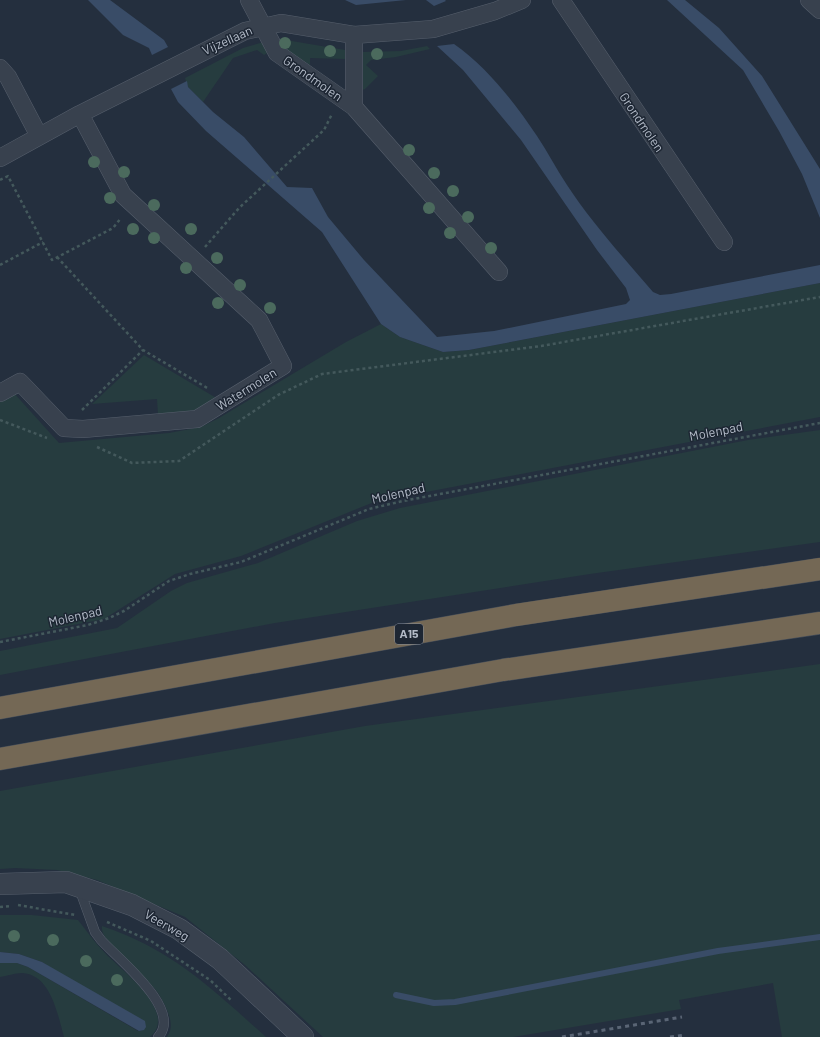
<svg xmlns="http://www.w3.org/2000/svg" width="820" height="1037" viewBox="0 0 820 1037" font-family="Barlow,sans-serif">
<style>
.green{fill:#263c3f}
.water{fill:#394c67}
.lines{fill:none;stroke-linecap:round;stroke-linejoin:round}
.stream{stroke:#394c67;stroke-width:6}
.service-casing{stroke:#565f6c;stroke-width:10}
.minor-casing{stroke:#565f6c;stroke-width:18}
.tertiary-casing{stroke:#565f6c;stroke-width:22}
.motorway-casing{stroke:#434c59;stroke-width:23}
.path{stroke:#44595c;stroke-width:2.5;stroke-dasharray:3 3;stroke-linecap:butt}
.service{stroke:#38414e;stroke-width:9}
.minor{stroke:#38414e;stroke-width:17}
.tertiary{stroke:#38414e;stroke-width:21}
.motorway{stroke:#746855;stroke-width:22}
.rail{stroke:#5a6575;stroke-width:3;stroke-dasharray:4 4;stroke-linecap:butt}
.tree{fill:#4b6a5d}
.labels{text-anchor:middle;stroke-width:3;stroke-linejoin:round;paint-order:stroke}
.shield{fill:#1d2633;stroke:#878f9c;stroke-width:1}
.shield-label{font-size:12px;font-weight:bold;fill:#b4bcc9}
.street-label{font-size:13px;fill:#b4bcc9;stroke:#1d2633}
</style>
<rect width="100%" height="100%" fill="#242f3e"/>
<path class="green" d="M280,39L345,50V59L310,58V65L280,46L278,41Z
M267,41L269,52L264,55L257,50L233,58L203,102L188,87L185,78L243,48Z
M427,46L430,49L396,57L371,60L366,65L378,76L365,89L360,91L361,52L401,51Z
M820,283V417L374,502L241,556L175,574L104,619L0,639V399L13,392L59,443L169,433L201,427L219,418L346,342L381,324L400,337L443,352L469,350Z
M144,355L218,399L199,410L158,414L157,399L92,404Z
M820,430V542L590,574L275,623L0,675V651L117,628L171,591L187,583L258,563L357,521L400,508L748,440Z
M820,664V1037H782L773,983L679,1000L681,1009L513,1037H323L245,965L185,917L97,880L57,870L15,868L0,869V791L365,726Z
M0,915H32L78,920C87,931 95,943 105,953C121,970 179,1012 150,1037H64C58,1016 51,974 22,973C15,973 7,976 0,977V963H17L28,967L138,1031H142L42,962L19,954L0,952Z
M102,926C173,950 211,988 266,1037H167C173,1028 171,1020 167,1010C164,1003 160,995 155,989C144,974 99,943 102,926Z"/>
<path class="water" d="M88,0H110L164,40L168,47L152,55L149,48L123,35Z
M345,0H406L356,5Z
M426,0H445L446,1L434,6Z
M667,0H685L719,28L762,76L820,169V218L802,174L779,131L743,70Z
M454,44C488,68 514,102 537,136C548,152 556,169 567,185C592,223 623,257 653,292L660,295L671,294L820,265V283L469,350L443,352L400,337L381,324L322,232L206,131L178,102L171,89L187,81L188,87L213,112L244,137L287,187L312,188L328,217L364,260L437,337L494,331L626,304L630,300L626,288L597,250L521,140L463,70L437,46Z
M0,952L19,954L42,962L145,1021L146,1027L144,1030L139,1031L28,967L17,963H0Z"/>
<g class="lines">
<path class="stream" d="M396,995L434,1003L455,1002L718,951L820,937"/>
<g class="service-casing">
<path id="service" d="M79,888L95,932L101,940C117,958 184,1010 158,1037"/>
</g>
<g class="minor-casing">
<path id="minor" d="M249,0L277,53L354,107
M561,0L724,242
M809,0L820,10
M354,35V107L499,272
M0,68L8,77L39,136
M0,158L80,114L245,31L281,23L354,35L433,29L495,11L522,0
M0,393L20,382L64,428L83,429L197,419L283,366L259,320L123,195L80,114"/>
</g>
<g class="tertiary-casing">
<path id="tertiary" d="M0,884L66,882L132,905L179,929L220,959L303,1037"/>
</g>
<g class="motorway-casing">
<path id="motorway" d="M0,708L516,615L820,569
M0,759L503,670L820,623"/>
</g>
<path class="path" d="M0,180L8,176L52,260L113,228L121,218
M205,247L239,208L324,130L332,114
M57,257L143,350L209,389
M0,265L43,242
M82,410L143,350
M0,420L47,438
M97,447L132,463L179,461L278,395L322,374L541,346L820,297
M0,642L88,625L109,618L124,611L169,581L190,574L241,562L369,509L403,501L820,423
M18,905L75,915
M0,907L11,906
M107,922L151,941L210,980L232,1001"/>
<use href="#service" class="service"/>
<use href="#minor" class="minor"/>
<use href="#tertiary" class="tertiary"/>
<use href="#motorway" class="motorway"/>
<path class="rail" d="M562,1037L682,1017
M670,1037L685,1035"/>
</g>
<g class="tree">
<circle cx="285" cy="43" r="6"/>
<circle cx="330" cy="51" r="6"/>
<circle cx="377" cy="54" r="6"/>
<circle cx="409" cy="150" r="6"/>
<circle cx="94" cy="162" r="6"/>
<circle cx="124" cy="172" r="6"/>
<circle cx="434" cy="173" r="6"/>
<circle cx="453" cy="191" r="6"/>
<circle cx="110" cy="198" r="6"/>
<circle cx="154" cy="205" r="6"/>
<circle cx="429" cy="208" r="6"/>
<circle cx="468" cy="217" r="6"/>
<circle cx="133" cy="229" r="6"/>
<circle cx="191" cy="229" r="6"/>
<circle cx="450" cy="233" r="6"/>
<circle cx="154" cy="238" r="6"/>
<circle cx="491" cy="248" r="6"/>
<circle cx="217" cy="258" r="6"/>
<circle cx="186" cy="268" r="6"/>
<circle cx="240" cy="285" r="6"/>
<circle cx="218" cy="303" r="6"/>
<circle cx="270" cy="308" r="6"/>
<circle cx="14" cy="936" r="6"/>
<circle cx="53" cy="940" r="6"/>
<circle cx="86" cy="961" r="6"/>
<circle cx="117" cy="980" r="6"/>
</g>
<g class="labels">
<rect class="shield" x="395" y="624" width="28" height="20" rx="3"/>
<g class="shield-label">
<text x="409" y="638">A15</text>
</g>
<g class="street-label">
<text transform="translate(227 40) rotate(-24)" y="5">Vijzellaan</text>
<text transform="translate(313 78) rotate(35)" y="5">Grondmolen</text>
<text transform="translate(642 122) rotate(56)" y="5">Grondmolen</text>
<text transform="translate(246 389) rotate(-32)" y="5">Watermolen</text>
<text transform="translate(716 431) rotate(-11)" y="5">Molenpad</text>
<text transform="translate(398 493) rotate(-13)" y="5">Molenpad</text>
<text transform="translate(75 616) rotate(-13)" y="5">Molenpad</text>
<text transform="translate(167 925) rotate(30)" y="5">Veerweg</text>
</g>
</g>
</svg>
